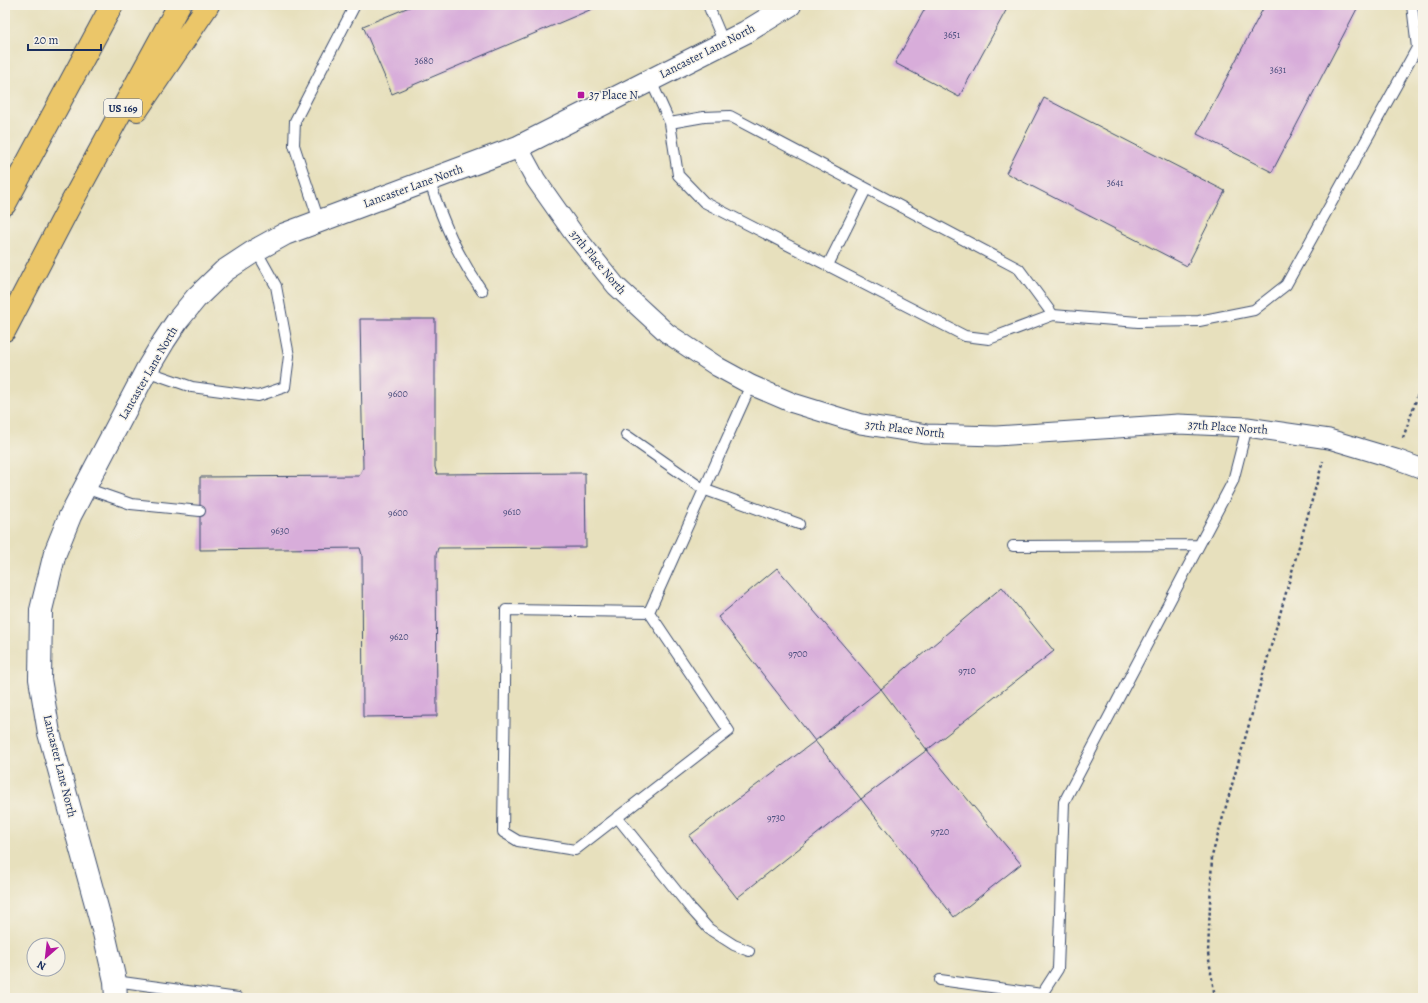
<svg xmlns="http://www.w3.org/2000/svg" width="1428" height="1003" viewBox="0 0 1428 1003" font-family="Alegreya,serif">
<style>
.building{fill:#d8adda}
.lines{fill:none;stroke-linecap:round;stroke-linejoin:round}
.service-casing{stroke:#3a4a6c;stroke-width:12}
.minor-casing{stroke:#3a4a6c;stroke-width:21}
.tertiary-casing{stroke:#3a4a6c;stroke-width:24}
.motorway-casing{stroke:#3a4a6c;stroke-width:24}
.path{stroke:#3a4a6c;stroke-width:2.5;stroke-dasharray:3 3;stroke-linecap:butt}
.service{stroke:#fff;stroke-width:10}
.minor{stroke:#fff;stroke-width:19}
.tertiary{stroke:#fff;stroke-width:22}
.motorway{stroke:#ebc669;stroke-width:22}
.poi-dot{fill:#b5179e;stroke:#f7f3e8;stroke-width:1.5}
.labels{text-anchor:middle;stroke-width:3;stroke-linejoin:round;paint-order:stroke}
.number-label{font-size:10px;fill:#4a4e7d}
.shield{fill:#f7f3e8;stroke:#5d6a87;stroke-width:1}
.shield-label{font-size:11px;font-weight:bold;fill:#1b2f5e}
.street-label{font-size:12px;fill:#1b2f5e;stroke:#f7f3e8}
.poi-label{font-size:12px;fill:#1b2f5e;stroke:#f7f3e8;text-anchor:start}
</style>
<rect width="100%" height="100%" fill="#f7f3e8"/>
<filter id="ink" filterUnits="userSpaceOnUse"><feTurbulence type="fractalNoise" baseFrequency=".025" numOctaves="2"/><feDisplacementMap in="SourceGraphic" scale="8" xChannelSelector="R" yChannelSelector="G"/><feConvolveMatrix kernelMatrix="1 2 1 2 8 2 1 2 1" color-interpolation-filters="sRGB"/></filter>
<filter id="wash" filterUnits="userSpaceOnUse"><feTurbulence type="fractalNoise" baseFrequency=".012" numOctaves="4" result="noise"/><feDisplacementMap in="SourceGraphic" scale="16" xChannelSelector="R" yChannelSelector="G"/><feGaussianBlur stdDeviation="0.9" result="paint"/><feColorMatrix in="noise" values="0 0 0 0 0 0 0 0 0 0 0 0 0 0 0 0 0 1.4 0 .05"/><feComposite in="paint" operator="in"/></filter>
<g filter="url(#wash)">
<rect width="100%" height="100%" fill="#e7e0bd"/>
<g id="blocks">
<path class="building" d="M414,5H598L599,6L392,94L363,26Z
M927,5H1009L959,97L895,63Z
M1265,5H1359L1272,172L1197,134Z
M1044,98L1225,191L1187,266L1006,173Z
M360,319H435V467L437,474L585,473L586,547L438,548L436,555L437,716L363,717L362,555L360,548L200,550V477L359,476L363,468Z
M777,568L881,689L1002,587L1054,651L927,750L881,689L815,741L861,799L737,898L689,836L815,741L718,617Z
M927,750L1021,864L954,917L861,799Z"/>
</g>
</g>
<g filter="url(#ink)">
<use href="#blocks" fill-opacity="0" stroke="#3a4a6c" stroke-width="1"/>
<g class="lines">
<g class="service-casing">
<path id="service" d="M708,5L724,43
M651,81L670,123L678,175L704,202L965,336L989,339L1053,315L1019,269L730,116L704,117L670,123
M429,180C443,222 457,255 482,291
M319,221L294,145L295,121L355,5
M828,265L866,189
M1053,315L1138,322L1199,321L1254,310L1286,285L1417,48L1412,5
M146,371L192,387L258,396L285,387L289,356L276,286L256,250
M626,435L703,489L799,524
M85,488L131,504L200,511
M1013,546L1199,545
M649,612L729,731L575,850L518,841L503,832L506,610L649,612L751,385
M617,817L691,909L709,929L734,945L749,951
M940,980L1042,994L1058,969L1064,802L1233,481L1247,427
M115,981L238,998"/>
</g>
<g class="minor-casing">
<path id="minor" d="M518,147L536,180L574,234L616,286L667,333L718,367L751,385L793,403L861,424L926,434L996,436L1178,424L1247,427L1329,439L1396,459L1423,469"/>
</g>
<g class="tertiary-casing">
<path id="tertiary" d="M116,998L115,981L104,933L49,733L40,679L41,610L55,553L70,516L146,371L164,341L178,320L196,298L224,271L256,250L285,234L518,147L746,32L790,5"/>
</g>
<g class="motorway-casing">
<path id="motorway" d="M137,110L208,5
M5,204L112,5
M5,330L67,211L179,5"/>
</g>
<path class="path" d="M1403,438L1423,380
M1215,998L1208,953L1212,856L1323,461"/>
<use href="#service" class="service"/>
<use href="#minor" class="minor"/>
<use href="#tertiary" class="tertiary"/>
<use href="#motorway" class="motorway"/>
</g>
</g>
<rect class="poi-dot" x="577" y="91" width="8" height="8" rx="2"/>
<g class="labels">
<g class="number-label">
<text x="952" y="38">3651</text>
<text x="424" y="64">3680</text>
<text x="1278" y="73">3631</text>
<text x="1115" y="186">3641</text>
<text x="398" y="397">9600</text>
<text x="512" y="515">9610</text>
<text x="398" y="516">9600</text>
<text x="280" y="534">9630</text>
<text x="399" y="640">9620</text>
<text x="798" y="657">9700</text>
<text x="967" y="674">9710</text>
<text x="776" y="821">9730</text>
<text x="940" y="835">9720</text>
</g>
<rect class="shield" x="104" y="99" width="38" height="18" rx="3"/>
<g class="shield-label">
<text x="123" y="112">US 169</text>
</g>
<g class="street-label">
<text transform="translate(707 51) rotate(-27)" y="4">Lancaster Lane North</text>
<text transform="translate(413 186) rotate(-20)" y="4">Lancaster Lane North</text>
<text transform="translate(598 262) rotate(50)" y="4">37th Place North</text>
<text transform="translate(148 373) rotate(-60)" y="4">Lancaster Lane North</text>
<text transform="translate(1228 427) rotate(4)" y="4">37th Place North</text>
<text transform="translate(905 429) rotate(7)" y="4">37th Place North</text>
<text transform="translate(60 766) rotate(76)" y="4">Lancaster Lane North</text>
</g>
<g class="poi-label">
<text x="589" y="99">37 Place N</text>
</g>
</g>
<rect width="1428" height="1003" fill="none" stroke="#f7f3e8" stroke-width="20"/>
<g transform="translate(46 957) rotate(208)"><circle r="19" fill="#f7f3e8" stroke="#9fa5b1"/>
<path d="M0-3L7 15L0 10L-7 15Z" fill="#b5179e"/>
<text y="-6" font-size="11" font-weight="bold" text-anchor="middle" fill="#1b2f5e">N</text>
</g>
<path d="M28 44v6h73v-6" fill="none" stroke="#1b2f5e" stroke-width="2"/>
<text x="34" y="44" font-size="12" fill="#1b2f5e" stroke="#f7f3e8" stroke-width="3" paint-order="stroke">20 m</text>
</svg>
